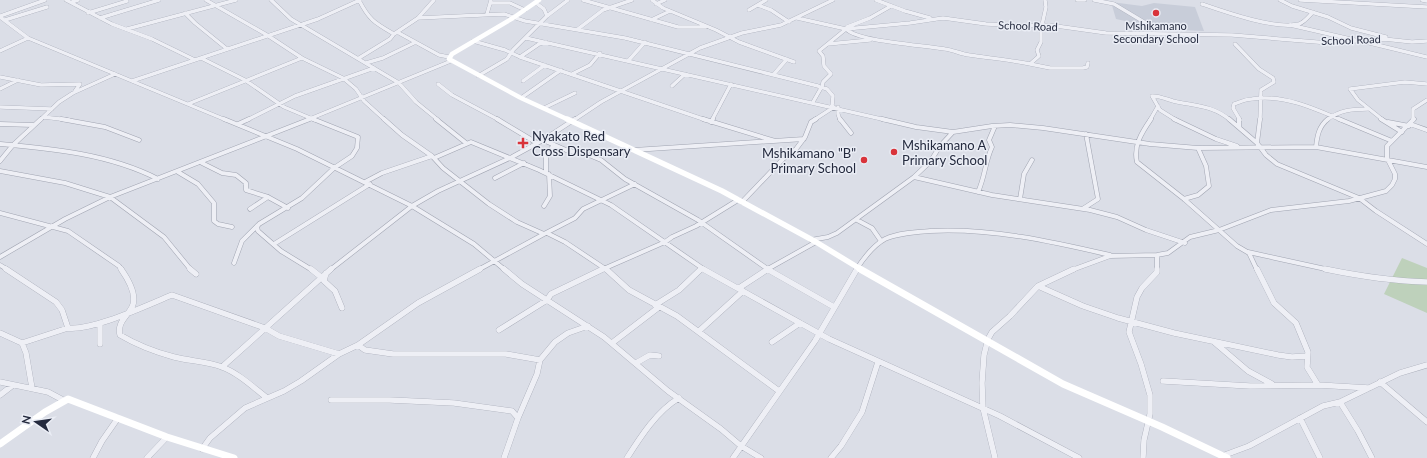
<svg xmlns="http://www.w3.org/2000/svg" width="1427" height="458" viewBox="0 0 1427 458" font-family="Lato,sans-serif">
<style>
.built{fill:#c8cdd9}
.green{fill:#bed1bb}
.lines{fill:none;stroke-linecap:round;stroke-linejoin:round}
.street-far2-casing{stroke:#a0a4b1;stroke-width:4}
.street-far1-casing{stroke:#a0a4b1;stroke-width:5}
.street-casing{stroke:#a0a4b1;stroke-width:6}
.street-far2{stroke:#eeeff5;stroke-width:3.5}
.street-far1{stroke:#eeeff5;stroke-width:4}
.street{stroke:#eeeff5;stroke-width:5.5}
.secondary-far2{stroke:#fff;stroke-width:4.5}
.secondary-far1{stroke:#fff;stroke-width:5.5}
.secondary{stroke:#fff;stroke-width:7}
.poi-dot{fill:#d9333a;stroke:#eaedf5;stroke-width:1.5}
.labels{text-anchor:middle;stroke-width:3;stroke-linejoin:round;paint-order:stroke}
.far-street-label{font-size:11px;fill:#242a3e;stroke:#eaedf5}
.far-poi-label{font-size:11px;fill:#242a3e;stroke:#eaedf5}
.poi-label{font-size:13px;fill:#242a3e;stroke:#eaedf5;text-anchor:start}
</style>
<rect width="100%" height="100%" fill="#dbdee7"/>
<path class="built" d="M1111,2L1142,6L1154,3L1195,7L1204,31L1162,29L1116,19Z"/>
<path class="green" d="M1402,258L1427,268V313L1384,294Z"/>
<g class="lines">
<g class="street-far2-casing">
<path id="street-far2" d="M66,0L112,24L152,39L195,60
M206,0L267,35L302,58L343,78L356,89L364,101L385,120
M271,0L291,19L399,83L416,102L438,120
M359,0C369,20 375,23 394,34L397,32L439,55L449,57
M583,0L678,27H706
M652,0L663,8L716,30L739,42L794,62
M876,0L905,11L930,18
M1077,0H1085
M1094,0L1114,4L1154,28
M1280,0L1292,6L1328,17L1351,28L1386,37
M1300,0L1427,7
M1422,0L1427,1
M72,2L78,0
M490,3H510L525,10
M536,3L544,9L547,16
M656,4L665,0
M1202,4C1225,12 1276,30 1299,24C1305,22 1309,16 1313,12
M758,5L771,10L789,22
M749,10L766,0
M88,13L127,1
M185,13L195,23L227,49
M487,14L491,0
M0,16L45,0
M0,17L28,38L226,120
M100,18L159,0
M418,18L504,14L525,21L625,38L818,86L821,88L813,102
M797,18L846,29L910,23L943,18L986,24L1026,26L1049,25L1106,33L1232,35L1329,43L1384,39L1412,42L1427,41
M5,20L47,7
M651,20L670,11
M1042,25L1046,7L1045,0
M1290,25L1355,40
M847,27L870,18L891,6
M127,29L236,0
M578,29L603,10L632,0
M397,32L418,18L434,0
M526,38L886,120
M473,41L505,50L520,57L706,120
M1365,42L1427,57
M828,44L870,40
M1235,44L1259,69L1273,78L1274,82L1261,90L1260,120
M0,51L28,38
M520,57L539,44L546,42
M201,58L245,80L284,107L315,120
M359,58L390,39L394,34
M629,60L645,42
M366,63L383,58L414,43
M1030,64L1050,68H1083L1087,67L1088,63
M572,74L590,65L600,53
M774,74L787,59
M478,76L507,59L513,50L547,16L568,0
M0,77L41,85L80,84L75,91
M132,81L318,19L360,0
M523,81L545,65
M438,84L452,95L499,120
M672,86L685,74
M821,87L827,89L833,96L832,106
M822,87L823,82L831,74L824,66L823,56L819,51L846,29C859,42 924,45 945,49C953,50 961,54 969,55C989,58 1010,60 1030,64L1039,56L1037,50L1041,42V25
M0,89L18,80
M521,98L561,70
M188,104L302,58
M0,107L52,109
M838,107V114L840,120
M544,108L575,93
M43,117L69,120
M40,120L59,102L73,93L115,74
M247,120L295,96L374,68
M307,120L451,61
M574,120L601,102L700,48L742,33L781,25L833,0
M712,120L731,84
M814,120L834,107
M1150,120L1158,106
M1176,120L1160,110L1152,96C1160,96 1166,99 1173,101C1194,106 1213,105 1230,120
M1240,120L1233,108L1234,104C1240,102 1246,99 1252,99C1282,94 1314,108 1341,120
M1327,120C1339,110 1353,109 1368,109
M1383,120L1358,100L1350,89L1405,82L1427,84
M1413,120V109L1427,100"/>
</g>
<g class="street-far1-casing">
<path id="street-far1" d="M61,119L105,127L139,140
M224,119L297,149L412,206L474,244L505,270
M384,119L402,135L432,156L443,168L489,204L517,222L544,234L575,218L583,209L635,184
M436,119L466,143
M497,119L537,143
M703,119L775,141
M840,119L851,133
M882,119L916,127L953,132
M1151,119C1142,132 1133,146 1137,162L1184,199L1237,246L1249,253L1257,270
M1174,119L1216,139L1237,146
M1229,119L1257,143L1266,155L1277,164L1359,198L1376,211L1427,244
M1339,119L1392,141
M1381,119L1402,132
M711,122L713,119
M1388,122L1409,126
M0,124L33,125
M238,124L249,119
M1410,124L1427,130
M1239,127V119
M543,140L566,150L589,155L601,160L625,179L698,220L769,270
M1257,143L1260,119
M0,144C54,149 109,154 158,179
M1316,147C1317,136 1319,126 1328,119
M634,150L804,139
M434,158L471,142L539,170L611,205L705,270
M0,161L13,145L41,119
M202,163L222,173L236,175L246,183V190L268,197L288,208
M0,171L65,183L110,197L164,237L191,270
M178,172L198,184L214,203V221L218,224L232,227
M546,172V155L554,145
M914,177L992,195L1090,210L1117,217L1146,230L1185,243
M495,178L524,163
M365,182L382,173L432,156
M978,192C985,177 985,162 992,147L989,140L995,126
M1020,199L1024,174L1032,160
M1184,199L1198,195L1209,186L1206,166L1198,148
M742,202L783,159L796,149L805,137L811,122L816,119
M544,206L550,196L549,174
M1084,208L1098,199L1086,134
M250,209L268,197
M0,213L68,231L119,266L122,270
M857,220L872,228L881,241
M547,233L565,242L607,270
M811,240L828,237L837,233L914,177L930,162L940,146L953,132L992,126L1010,125L1043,128L1150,144L1198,148L1316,147L1427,167
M274,244L370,184
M1248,252L1330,270
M1157,255V270
M0,257L65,219L110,197L310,119
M234,263L242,241L258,225
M0,265L8,270
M312,270L281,251L258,231L257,227L259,224L302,198L334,168L352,156L357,148L358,137L313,119
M330,270L412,206L438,191L512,157L543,140L575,119
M478,270L544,234
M601,270L665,242L672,237L696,226L738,200
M700,270L702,268
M766,270L816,242
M856,270C863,259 874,245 885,239C898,233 916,232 930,231C992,228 1050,241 1110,255
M1072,270L1110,256L1157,255L1168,253L1190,237L1219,230L1271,210L1349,201L1386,191L1392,185L1395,179V174L1387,158V146L1414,119"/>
</g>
<g class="street-casing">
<path id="street" d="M6,269L56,302L62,310L68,328C93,331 147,305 172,295L265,328L279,336L339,354
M121,269C128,279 138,295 132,307C127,317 117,322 120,335C137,345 155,352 174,357C189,361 206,361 222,367C238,373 253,387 267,398
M190,269L196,274
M311,269L321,277
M504,269L522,284L604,337L668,391L721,429L741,446L761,458
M606,269L629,290L677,316L779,391
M703,269L829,339L1000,416L1079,458
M767,269L834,307
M1257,269L1274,303L1296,323L1308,352L1307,367L1318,385
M1325,269C1359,276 1392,281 1427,282
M326,273L324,281L335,291L342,308
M1038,286L1083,306L1118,318L1174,333L1278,355L1292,357L1306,356
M739,288L768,269
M655,305L679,290L701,269
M100,323V344
M499,330L547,300L551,294L603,269
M699,331L743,291
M0,333L22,343L26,353L32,388
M772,342L800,323
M1214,342L1248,371L1272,384
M22,343L68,328
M612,343L659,307
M358,345L365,350L393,354H506L540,360
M636,363L650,355L659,356
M222,367L331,269
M1163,381L1250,386L1318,385L1369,388
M0,382L48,392L63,400
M1380,382L1427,422
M0,395L13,385
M331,400H390L454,403L512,411L518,418
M1340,402L1358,431L1372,458
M1300,418L1320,458
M202,449L210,438L245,408L284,391L301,381L339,354L358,345L418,303L480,269
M1222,456L1249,446L1323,406L1340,402L1400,373L1427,365
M93,458L102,441L118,418
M147,458L167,437
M504,458L518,418L537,374L540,360L555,342L568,333L588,326
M627,458C641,436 657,411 679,398
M733,458L815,341L857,269
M831,458L841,446L862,412L878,362
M995,458L983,408L982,383L984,355L988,339L992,332L1010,316L1038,286L1074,269
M1143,458L1144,440L1150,414V395L1141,364L1129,332L1137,297L1142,288L1157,272V269"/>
</g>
<use href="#street-far2" class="street-far2"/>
<use href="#street-far1" class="street-far1"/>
<use href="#street" class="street"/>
<path class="secondary-far2" d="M539,0L513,18L452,54L449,59L521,98L569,120"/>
<path class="secondary-far1" d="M567,119L722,191L816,242L862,270"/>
<path class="secondary" d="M860,269L1063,384L1162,427L1227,458
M0,444L45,412L68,399L167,437L234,458"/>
</g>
<g class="poi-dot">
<circle cx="1156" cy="13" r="4"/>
<path d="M521 137h4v4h4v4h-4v4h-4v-4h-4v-4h4z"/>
<circle cx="894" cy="152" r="4"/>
<circle cx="864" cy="160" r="4"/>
</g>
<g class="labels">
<g class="far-street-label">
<text transform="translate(1028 26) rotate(2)" y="4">School Road</text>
<text transform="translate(1351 40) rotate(-2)" y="4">School Road</text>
</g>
<g class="far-poi-label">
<text x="1156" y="30">Mshikamano<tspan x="1156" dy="13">Secondary School</tspan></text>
</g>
<g class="poi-label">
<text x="532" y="141">Nyakato Red<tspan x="532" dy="15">Cross Dispensary</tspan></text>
<text x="902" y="150">Mshikamano A<tspan x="902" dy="15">Primary School</tspan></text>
<text x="856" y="158" text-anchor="end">Mshikamano "B"<tspan x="856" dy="15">Primary School</tspan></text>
</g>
</g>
<g transform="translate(36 422) rotate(283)" stroke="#eaedf5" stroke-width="3" paint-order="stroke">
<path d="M0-3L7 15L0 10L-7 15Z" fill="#242a3e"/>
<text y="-6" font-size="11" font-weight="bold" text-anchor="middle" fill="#242a3e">N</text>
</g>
</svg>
